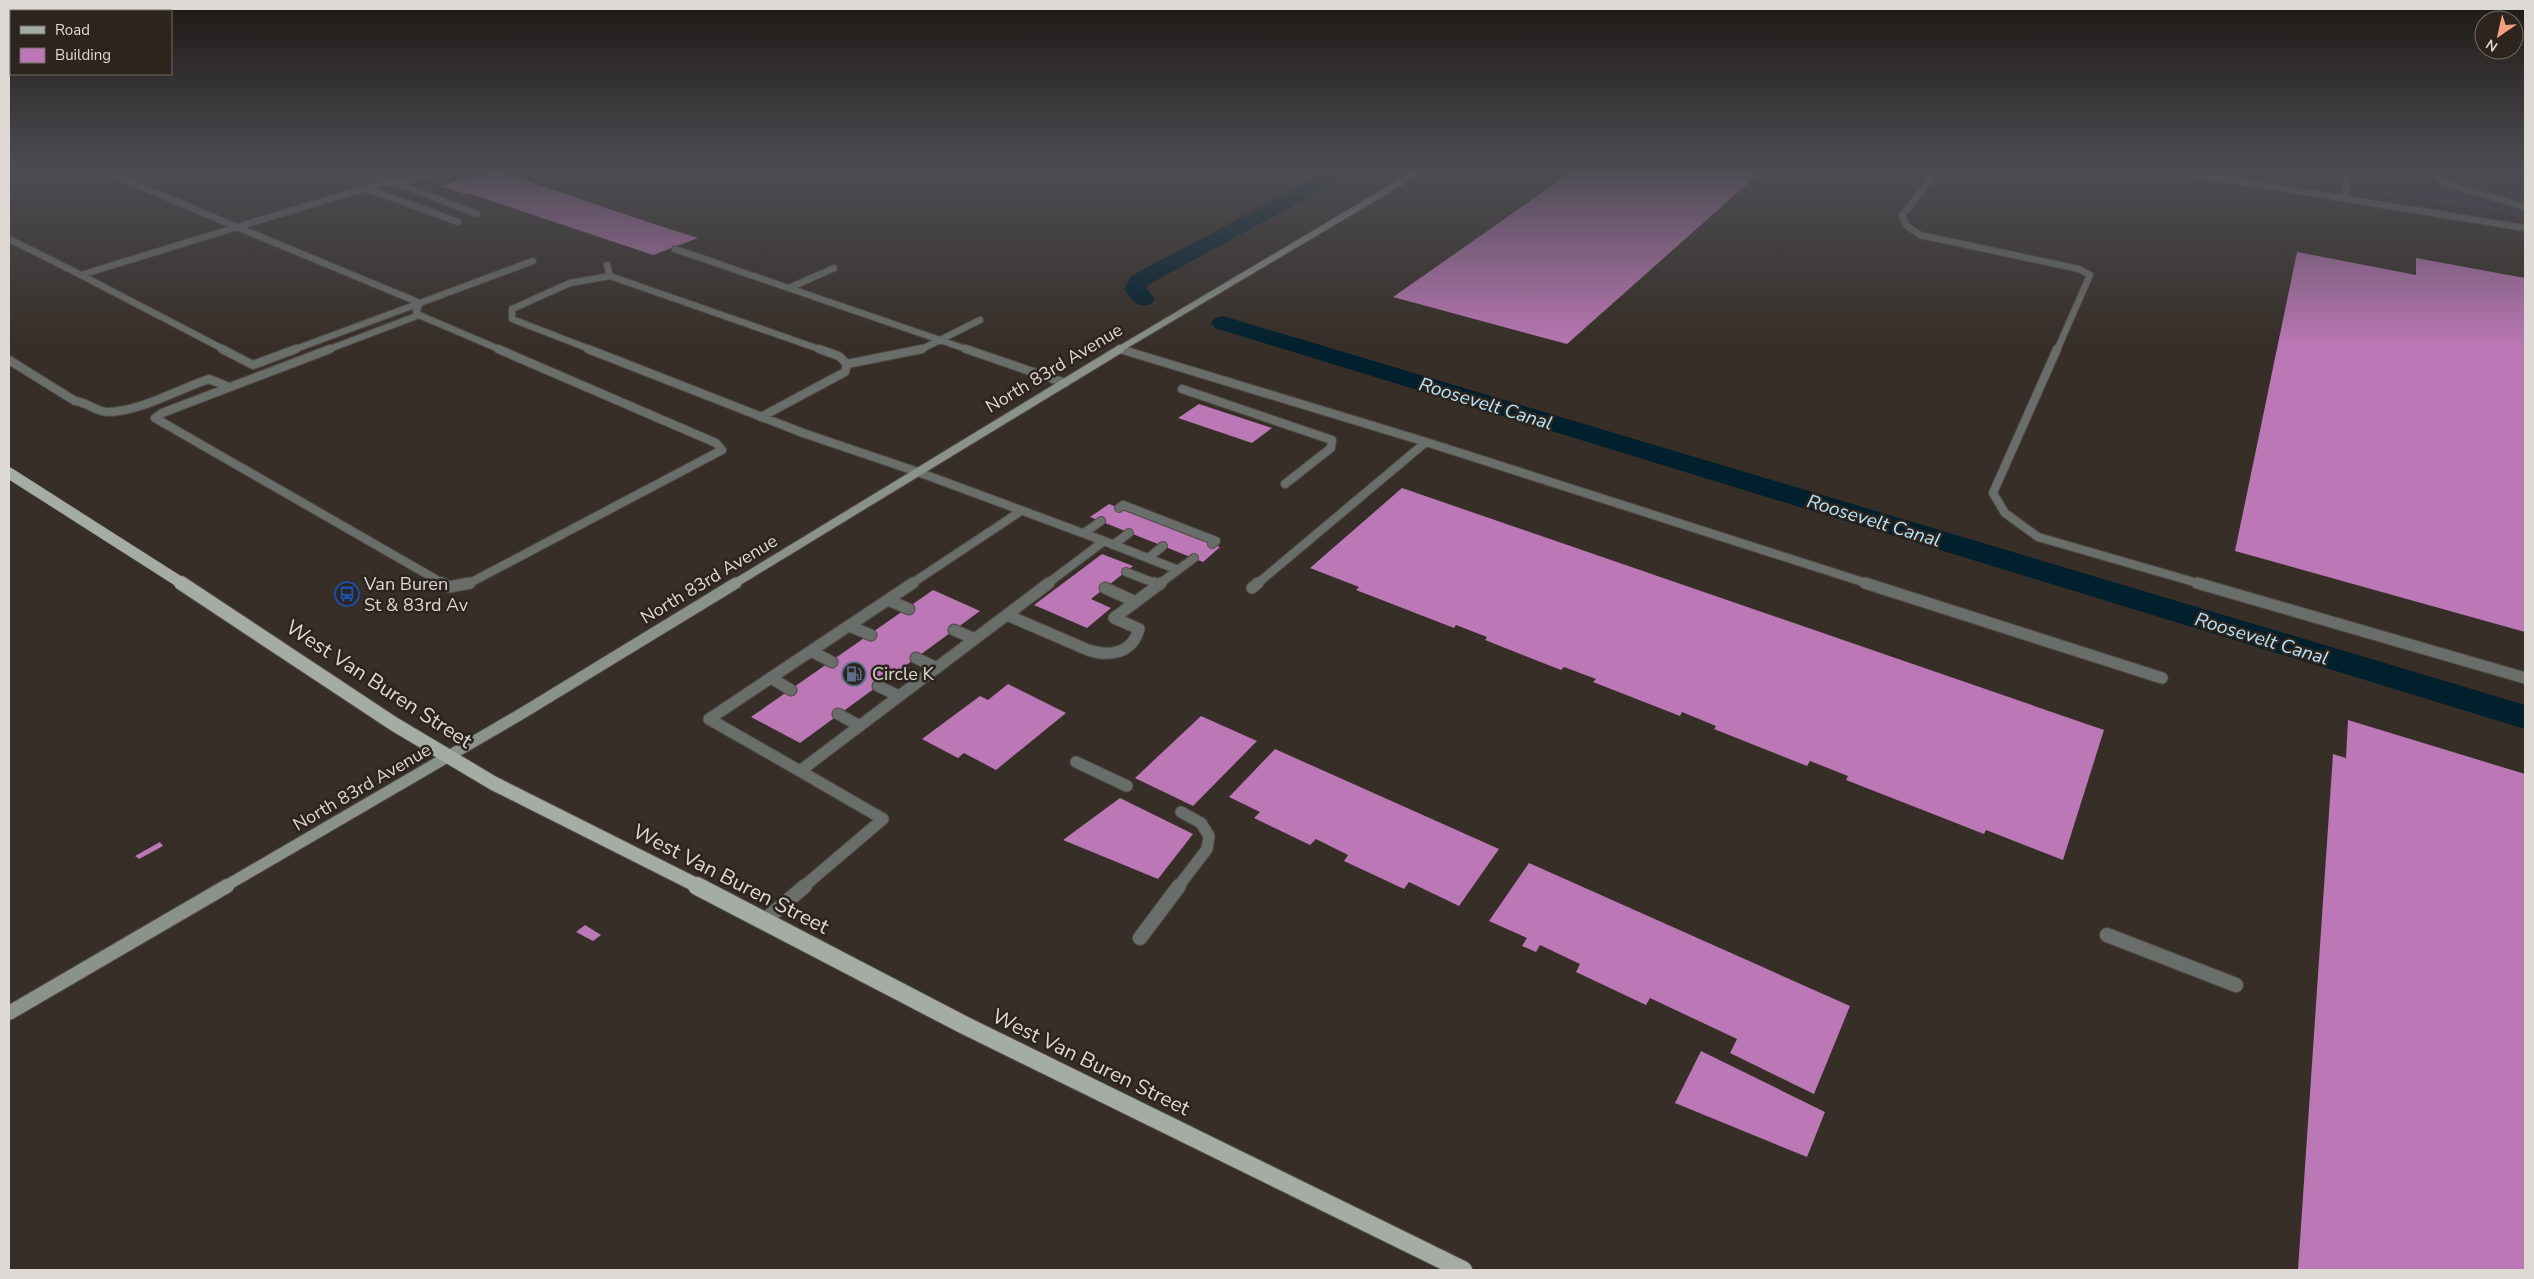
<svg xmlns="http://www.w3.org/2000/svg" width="2534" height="1279" viewBox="0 0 2534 1279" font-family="'Nunito Sans',sans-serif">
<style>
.industrial{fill:#3d3342}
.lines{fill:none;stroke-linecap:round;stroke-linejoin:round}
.canal{fill:#00202d;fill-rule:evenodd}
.building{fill:#bb77b6}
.lane-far3-casing{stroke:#514943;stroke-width:8}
.lane-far2-casing{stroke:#514943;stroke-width:10}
.lane-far1-casing{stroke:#514943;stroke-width:13}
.lane-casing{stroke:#514943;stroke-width:16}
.street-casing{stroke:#514943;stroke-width:8}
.secondary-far3-casing{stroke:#514943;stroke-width:8}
.secondary-far2-casing{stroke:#514943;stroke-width:10}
.secondary-far1-casing{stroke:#514943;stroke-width:13}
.secondary-casing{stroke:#514943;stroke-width:16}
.primary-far2-casing{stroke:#514943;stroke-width:12}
.primary-far1-casing{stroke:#514943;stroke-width:16}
.primary-casing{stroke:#514943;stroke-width:20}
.lane-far3{stroke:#6a6e6a;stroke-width:6}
.lane-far2{stroke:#6a6e6a;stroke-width:8}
.lane-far1{stroke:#6a6e6a;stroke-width:11}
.lane{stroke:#6a6e6a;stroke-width:14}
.street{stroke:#6a6e6a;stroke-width:6}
.secondary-far3{stroke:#8b918b;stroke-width:6}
.secondary-far2{stroke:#8b918b;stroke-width:8}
.secondary-far1{stroke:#8b918b;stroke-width:11}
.secondary{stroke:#8b918b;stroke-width:14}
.primary-far2{stroke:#a4aca3;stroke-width:11}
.primary-far1{stroke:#a4aca3;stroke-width:14}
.primary{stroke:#a4aca3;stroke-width:18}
.labels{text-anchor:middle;stroke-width:5;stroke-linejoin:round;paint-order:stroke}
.street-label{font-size:18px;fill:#ded9d4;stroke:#2c241d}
.poi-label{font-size:18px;fill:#ded9d4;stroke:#2c241d;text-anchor:start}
.water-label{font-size:19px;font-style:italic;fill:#b5e5fd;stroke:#2c241d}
.near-street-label{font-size:21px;fill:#ded9d4;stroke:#2c241d}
</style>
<rect width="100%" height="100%" fill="#362e27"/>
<path class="industrial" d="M2220,169H2525V218Z"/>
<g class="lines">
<path class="canal" d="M1332,169H1356L1353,173L1148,285L1147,289L1155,299L1151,304C1136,308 1132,301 1124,289L1131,276Z
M1223,316L2525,705V729L1215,328L1211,323L1215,318Z"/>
</g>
<path class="building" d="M1576,169H1764L1567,344L1393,297Z
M494,170L657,225L698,238L653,255L468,193L465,194L442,186Z
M2297,252L2416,275V258L2525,278V632L2235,551Z
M1199,404L1272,428L1252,443L1178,418Z
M1402,488L2104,730L2063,860L1986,830L1984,834L1846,780L1848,776L1810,761L1807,766L1714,729L1716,726L1682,712L1680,716L1593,682L1596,679L1564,667L1561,670L1485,640L1487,637L1456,625L1454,628L1356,590L1359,587L1310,568Z
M1109,504L1220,547L1203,562L1090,517Z
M1102,554L1133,566L1091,599L1111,608L1087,628L1034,605Z
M933,590L980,611L800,743L751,717Z
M348,591L358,597L351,601L341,595Z
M1008,684L1066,713L996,770L964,753L958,758L922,739L980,696L988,700Z
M1201,716L1257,741L1193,806L1135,778Z
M2348,720L2525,774V1270H2298L2333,754L2346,758Z
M1275,749L1499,849L1459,906L1409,882L1404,889L1344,861L1348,855L1316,839L1310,845L1254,818L1260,812L1229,797Z
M1120,798L1193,834L1158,879L1063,840Z
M160,842L163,846L139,859L135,856Z
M1529,863L1850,1006L1814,1094L1730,1053L1737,1039L1650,998L1646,1005L1576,972L1580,964L1540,945L1536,952L1522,946L1527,938L1489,921Z
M585,925L601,935L593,941L576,932Z
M1701,1051L1825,1112L1807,1157L1675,1103Z"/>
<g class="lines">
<g class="lane-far3-casing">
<path id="lane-far3" d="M99,169L237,227
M349,169L405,186L477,214
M1938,169L1902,216L1907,226L1920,235L2079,269L2090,275L2057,350
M2428,169L2444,183L2525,207
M386,182L237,227L420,303L533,261
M396,184L453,169
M365,188L458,222
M9,239L81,275
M675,249L969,350
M610,276L822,350
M789,288L834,268
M419,315L501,350
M419,315L416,312L420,303
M1120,349L1124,350
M225,350L81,275L237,227
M293,350L420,303
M327,350L419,315
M592,350L512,319V309L570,283L610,276L607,265
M920,350L980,320"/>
</g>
<g class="lane-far2-casing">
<path id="lane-far2" d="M222,349L253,365L296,349
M330,349L162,413L155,418L444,584
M588,349L803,433L918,472L1104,541L1047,584
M819,349L839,356L847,364
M966,349L1065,383
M1120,349L1426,442L1869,584
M2057,349L1993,493L2005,513L2038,537L2201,584
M9,360L75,401C87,402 96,412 108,412C139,412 179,389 209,379L229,387
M847,364L922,349
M1182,389L1332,440L1331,448L1285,484
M761,417L845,372L847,364
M1119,508L1123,505L1216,541L1212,544
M1084,533L1101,521
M1104,541L1178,570L1159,584
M1113,545L1129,533
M1148,558L1163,546
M1178,570L1194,558
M1126,572L1157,584
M468,584L722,450L716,443L498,349
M911,584L1021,511
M1257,584L1426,442"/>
</g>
<g class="lane-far1-casing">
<path id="lane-far1" d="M442,583L449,587L470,583
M1154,583L1159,585
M1865,583L2162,678
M2197,583L2525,678
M1105,588L1136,602
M1252,588L1258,583
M888,600L909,609
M1007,615L1088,650C1109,657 1132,654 1139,629L1114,618L1161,583
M849,626L871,635
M954,630L975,639
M811,651L832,662
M916,658L937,668
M771,678L791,690
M878,686L899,696
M838,714L860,726
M1076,762L1127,786
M800,771L709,719L913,583
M803,887L883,819L800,771L1049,583
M1178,887L1207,849L1209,836L1201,823L1181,812"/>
</g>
<g class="lane-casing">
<path id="lane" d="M765,920L805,886
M2107,935L2236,985
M1140,938L1179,886"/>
</g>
<g class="street-casing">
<path id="street" d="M2164,169L2525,228
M2345,198L2348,169"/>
</g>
<g class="secondary-far3-casing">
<path id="secondary-far3" d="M1118,350L1423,169"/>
</g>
<g class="secondary-far2-casing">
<path id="secondary-far2" d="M734,584L1120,349"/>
</g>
<g class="secondary-far1-casing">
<path id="secondary-far1" d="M224,887L521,714L736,583"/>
</g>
<g class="secondary-casing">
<path id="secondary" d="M9,1013L227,886"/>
</g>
<g class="primary-far2-casing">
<path id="primary-far2" d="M9,473L183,584"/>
</g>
<g class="primary-far1-casing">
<path id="primary-far1" d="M181,583L394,724L493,783L700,887"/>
</g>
<g class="primary-casing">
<path id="primary" d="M697,886L964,1025L1463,1270"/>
</g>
<use href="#lane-far3" class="lane-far3"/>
<use href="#lane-far2" class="lane-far2"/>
<use href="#lane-far1" class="lane-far1"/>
<use href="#lane" class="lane"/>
<use href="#street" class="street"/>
<use href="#secondary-far3" class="secondary-far3"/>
<use href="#secondary-far2" class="secondary-far2"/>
<use href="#secondary-far1" class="secondary-far1"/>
<use href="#secondary" class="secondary"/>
<use href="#primary-far2" class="primary-far2"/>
<use href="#primary-far1" class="primary-far1"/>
<use href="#primary" class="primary"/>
</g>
<linearGradient id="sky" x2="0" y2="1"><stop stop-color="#1e1915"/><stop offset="0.49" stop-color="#4c4c52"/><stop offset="1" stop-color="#4c4c52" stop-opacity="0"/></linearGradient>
<rect width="2534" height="348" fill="url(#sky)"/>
<defs>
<g id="bus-ring" transform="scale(1.25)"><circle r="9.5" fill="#2c241d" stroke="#1a4fb4" stroke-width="1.5"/><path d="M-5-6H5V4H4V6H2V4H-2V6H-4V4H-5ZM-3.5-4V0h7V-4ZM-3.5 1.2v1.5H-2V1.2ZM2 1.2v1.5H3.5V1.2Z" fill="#1a4fb4"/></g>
<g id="fuel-ring" transform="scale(1.25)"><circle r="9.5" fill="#2c241d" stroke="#5c6f8a" stroke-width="1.5"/><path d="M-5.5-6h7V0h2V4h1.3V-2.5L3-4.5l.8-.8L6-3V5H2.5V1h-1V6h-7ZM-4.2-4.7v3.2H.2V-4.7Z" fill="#5c6f8a"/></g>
</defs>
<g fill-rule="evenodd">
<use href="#bus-ring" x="347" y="594"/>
<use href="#fuel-ring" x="854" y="674"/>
</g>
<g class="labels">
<g class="street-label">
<text transform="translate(1054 368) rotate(-31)" y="6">North 83rd Avenue</text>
<text transform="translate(709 579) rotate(-31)" y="6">North 83rd Avenue</text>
<text transform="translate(362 787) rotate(-30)" y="6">North 83rd Avenue</text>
</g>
<g class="poi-label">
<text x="364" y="590">Van Buren<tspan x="364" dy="21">St &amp; 83rd Av</tspan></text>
<text x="872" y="680">Circle K</text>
</g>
<g class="water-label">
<text transform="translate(1486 403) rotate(17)" y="7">Roosevelt Canal</text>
<text transform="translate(1874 520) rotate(17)" y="7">Roosevelt Canal</text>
<text transform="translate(2262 638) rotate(17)" y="7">Roosevelt Canal</text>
</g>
<g class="near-street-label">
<text transform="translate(379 684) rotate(33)" y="7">West Van Buren Street</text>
<text transform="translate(731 879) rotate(27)" y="7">West Van Buren Street</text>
<text transform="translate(1091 1062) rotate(26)" y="7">West Van Buren Street</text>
</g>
</g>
<rect width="2534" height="1279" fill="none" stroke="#ded9d4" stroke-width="20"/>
<rect x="10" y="10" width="162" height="65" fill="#2c241d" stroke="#736c66"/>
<rect x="20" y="26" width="25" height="8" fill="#a4aca3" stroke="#736c66"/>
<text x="55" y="35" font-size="15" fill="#ded9d4">Road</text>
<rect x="20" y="48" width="25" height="15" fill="#bb77b6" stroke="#736c66"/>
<text x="55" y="60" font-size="15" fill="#ded9d4">Building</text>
<g transform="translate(2499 35) rotate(214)"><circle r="24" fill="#2c241d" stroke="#736c66"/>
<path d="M0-4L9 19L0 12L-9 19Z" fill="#f2a080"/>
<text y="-8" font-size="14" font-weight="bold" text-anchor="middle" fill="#ded9d4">N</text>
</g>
</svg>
